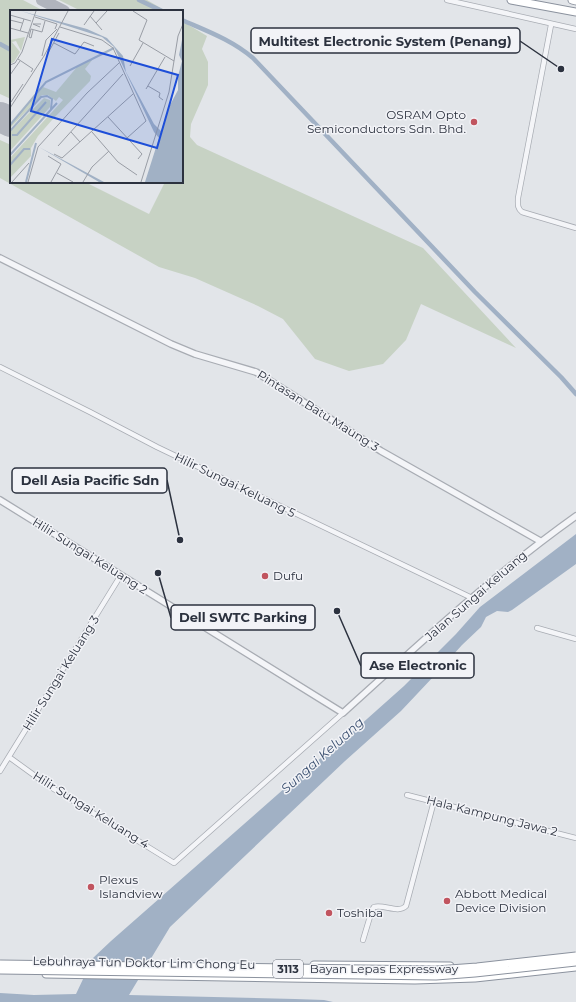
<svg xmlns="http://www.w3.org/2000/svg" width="576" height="1002" viewBox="0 0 576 1002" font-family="Montserrat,sans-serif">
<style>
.green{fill:#c7d2c4}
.water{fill:#a1b1c5}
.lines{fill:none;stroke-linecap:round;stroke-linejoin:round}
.canal{stroke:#a1b1c5;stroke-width:4.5}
.taxiway{stroke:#b0b4bd;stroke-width:12}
.runway{stroke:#b0b4bd;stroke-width:30}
.minor-casing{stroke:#a8acb3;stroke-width:6}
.tertiary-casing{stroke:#a8acb3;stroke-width:8}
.trunk-casing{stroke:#8b929e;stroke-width:9}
.minor{stroke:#f4f5f8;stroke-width:4.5}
.tertiary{stroke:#f4f5f8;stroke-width:5.5}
.trunk{stroke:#fff;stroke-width:7}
.trunk-bridge-casing{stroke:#8b929e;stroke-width:9;stroke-linecap:butt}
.trunk-bridge{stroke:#fff;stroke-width:7}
.poi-dot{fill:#c1545f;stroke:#f2f3f7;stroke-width:1.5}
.labels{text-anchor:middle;stroke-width:3;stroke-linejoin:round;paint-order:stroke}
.shield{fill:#f2f3f7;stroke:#676c76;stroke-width:1}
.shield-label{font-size:11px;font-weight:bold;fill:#2c323f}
.poi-label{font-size:12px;fill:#2c323f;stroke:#f2f3f7;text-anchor:start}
.street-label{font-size:12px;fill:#2c323f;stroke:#f2f3f7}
.water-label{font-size:13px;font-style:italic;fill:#3a4f6f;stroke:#f2f3f7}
.inset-river{fill:none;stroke:#a1b1c5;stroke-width:2}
.inset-road{fill:none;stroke:#999da5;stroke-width:1}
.view{fill:#1d4ed8;fill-opacity:0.15;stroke:#1d4ed8;stroke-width:2}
.inset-edge{fill:none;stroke:#2c323f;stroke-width:2}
.leader{fill:none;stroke:#2c323f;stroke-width:1.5}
.callout-dot{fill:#2c323f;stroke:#f2f3f7;stroke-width:1.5}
.callout{fill:#f2f3f7;stroke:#2c323f;stroke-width:1.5}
.callout-label{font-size:13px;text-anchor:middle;font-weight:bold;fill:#2c323f}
</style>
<rect width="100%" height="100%" fill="#e2e5e9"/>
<path class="green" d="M0,0H23L44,11H11V99L0,94Z
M59,0H147L166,11H81Z
M182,21L207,36L202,49L208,62V85L191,124L190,137L197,145L423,248L516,348L421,304L406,340L383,364L349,371L315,359L283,319L258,306L195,278L159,267L0,178V140L11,145V182H85L149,214L165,182H182Z"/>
<path class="water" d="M576,534V564L512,610L508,612L497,611L486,617L481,627L462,645L434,676L401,711L345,761L170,927L129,995L295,999L324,1000L333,1002H0V993L34,995L76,994L93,958L111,941L294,780L349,735L404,686L456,634L480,607Z"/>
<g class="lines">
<path class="canal" d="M139,0L162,11
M182,20C207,31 232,40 253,58L475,292L561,377L576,394
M0,44L11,50"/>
<path class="taxiway" d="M42,0L64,11"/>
<path class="runway" d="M0,117L11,122"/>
<g class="minor-casing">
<path id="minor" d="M447,0L576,29
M551,25L518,198C518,204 517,208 522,212L576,228
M0,367L90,412L157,447L472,598
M537,628L576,639
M9,757L49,786L174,863L343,713
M0,771L121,575
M407,795L576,838
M363,940L372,910L374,907C384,904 398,914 406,906L434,801"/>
</g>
<g class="tertiary-casing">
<path id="tertiary" d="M0,258L171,344L195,354L256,372L381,451L540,541
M0,500L343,713C418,645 493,575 576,516"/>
</g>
<g class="trunk-casing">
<path id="trunk" d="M511,0L576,12
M572,0L576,1
M314,965L450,966
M46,974L415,980L475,978L576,967"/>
</g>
<use href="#minor" class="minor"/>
<use href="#tertiary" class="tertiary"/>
<use href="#trunk" class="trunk"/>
<g class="trunk-bridge-casing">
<path id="trunk-bridge" d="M0,964L436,970L477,967L576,956
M0,970L436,976L475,973L576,962"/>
</g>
<use href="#trunk-bridge" class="trunk-bridge"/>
</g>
<g class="poi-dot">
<circle cx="474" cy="122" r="4"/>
<circle cx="265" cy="576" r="4"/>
<circle cx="91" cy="887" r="4"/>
<circle cx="447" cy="901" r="4"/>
<circle cx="329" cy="913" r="4"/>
</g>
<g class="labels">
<rect class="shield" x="273" y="960" width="30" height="18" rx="3"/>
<g class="shield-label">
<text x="288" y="973">3113</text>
</g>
<g class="poi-label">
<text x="466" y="119" text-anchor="end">OSRAM Opto<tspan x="466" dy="14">Semiconductors Sdn. Bhd.</tspan></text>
<text x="273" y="580">Dufu</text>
<text x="99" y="884">Plexus<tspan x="99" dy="14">Islandview</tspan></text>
<text x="455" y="898">Abbott Medical<tspan x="455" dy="14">Device Division</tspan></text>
<text x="337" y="917">Toshiba</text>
</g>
<g class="street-label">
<text transform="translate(318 411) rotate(32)" y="4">Pintasan Batu Maung 3</text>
<text transform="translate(235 485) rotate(26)" y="4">Hilir Sungai Keluang 5</text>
<text transform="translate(90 556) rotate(32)" y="4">Hilir Sungai Keluang 2</text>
<text transform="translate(476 596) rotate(-41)" y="4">Jalan Sungai Keluang</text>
<text transform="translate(61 673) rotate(-58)" y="4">Hilir Sungai Keluang 3</text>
<text transform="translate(91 810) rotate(32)" y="4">Hilir Sungai Keluang 4</text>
<text transform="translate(492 816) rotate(14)" y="4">Hala Kampung Jawa 2</text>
<text transform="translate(144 963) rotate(1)" y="4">Lebuhraya Tun Doktor Lim Chong Eu</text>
<text x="384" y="973">Bayan Lepas Expressway</text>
</g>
<g class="water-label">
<text transform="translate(322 755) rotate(-42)" y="5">Sungai Keluang</text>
</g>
</g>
<g transform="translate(10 10)">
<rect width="173" height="173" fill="#e2e5e9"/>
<path d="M15,27L11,41L6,31L2,32L10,42L4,52L0,54V30ZM83,49L75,59L81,66L80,71L42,110L28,126L21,138V146L0,168V148L53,90L49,87L46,91L38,85H32L0,118V115L33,77L46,82L67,57ZM34,88L40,90V97L0,141V122Z" fill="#c7d2c4"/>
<path d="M11,1L77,19L97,28L113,46L116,62L144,114L151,121L159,97L168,80V66L172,51L169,45L173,25V172H135L149,128L144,122L104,37L92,27ZM29,137L94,172H89Z" fill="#a1b1c5"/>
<path class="inset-river" d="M0,115L36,72L104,38M0,121L31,87L37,86L42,89L41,99M2,125H7L36,92M0,145L47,93M0,155L14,139H20M16,172L26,133"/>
<path class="inset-road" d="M123,1L137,10L129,30L164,51M0,5L21,11M80,6L92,20M25,7L47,14L45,19M0,10L12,13M86,13L97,1M74,15L84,1M30,17L23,14H31M50,17L92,30L103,38L136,111L117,128M0,18L18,23M23,20L21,28L19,27L21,19L32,22L35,11M10,21L14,9M44,33L65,44L74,32L84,36M37,45L49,23M32,46L36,30L47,19M8,49L23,59L21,62M0,55L5,53L12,42L26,1M120,56L133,33M0,65L10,51M138,76L150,83L149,87L153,90M136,79L155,47M1,92L13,74M0,98L34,46L58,1M98,107L132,144L128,149M61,122L70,132M82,122L108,152L127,165M48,136L113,64M44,144L52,148L123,84M38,146L51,154L41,172M47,163L63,172M2,172L19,153M18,172L28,137L77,83L109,53M73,172L82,157L99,141M131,172L159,82L168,26L173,14"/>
<path class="view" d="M42,29L168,65L147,138L21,101Z"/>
<rect width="173" height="173" class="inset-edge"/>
</g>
<path class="leader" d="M561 69L520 41M180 540L167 480M158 573L171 618M337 611L361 666"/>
<g class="callout-dot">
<circle cx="561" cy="69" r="4"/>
<circle cx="180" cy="540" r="4"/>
<circle cx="158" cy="573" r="4"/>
<circle cx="337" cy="611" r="4"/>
</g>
<g class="callout">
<rect x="251" y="28" width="269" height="25" rx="4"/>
<rect x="12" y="468" width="155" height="25" rx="4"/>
<rect x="171" y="605" width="144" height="25" rx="4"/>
<rect x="361" y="653" width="113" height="25" rx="4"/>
</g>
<g class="callout-label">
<text x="385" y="46">Multitest Electronic System (Penang)</text>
<text x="90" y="485">Dell Asia Pacific Sdn</text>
<text x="243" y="622">Dell SWTC Parking</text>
<text x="418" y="670">Ase Electronic</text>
</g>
</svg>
